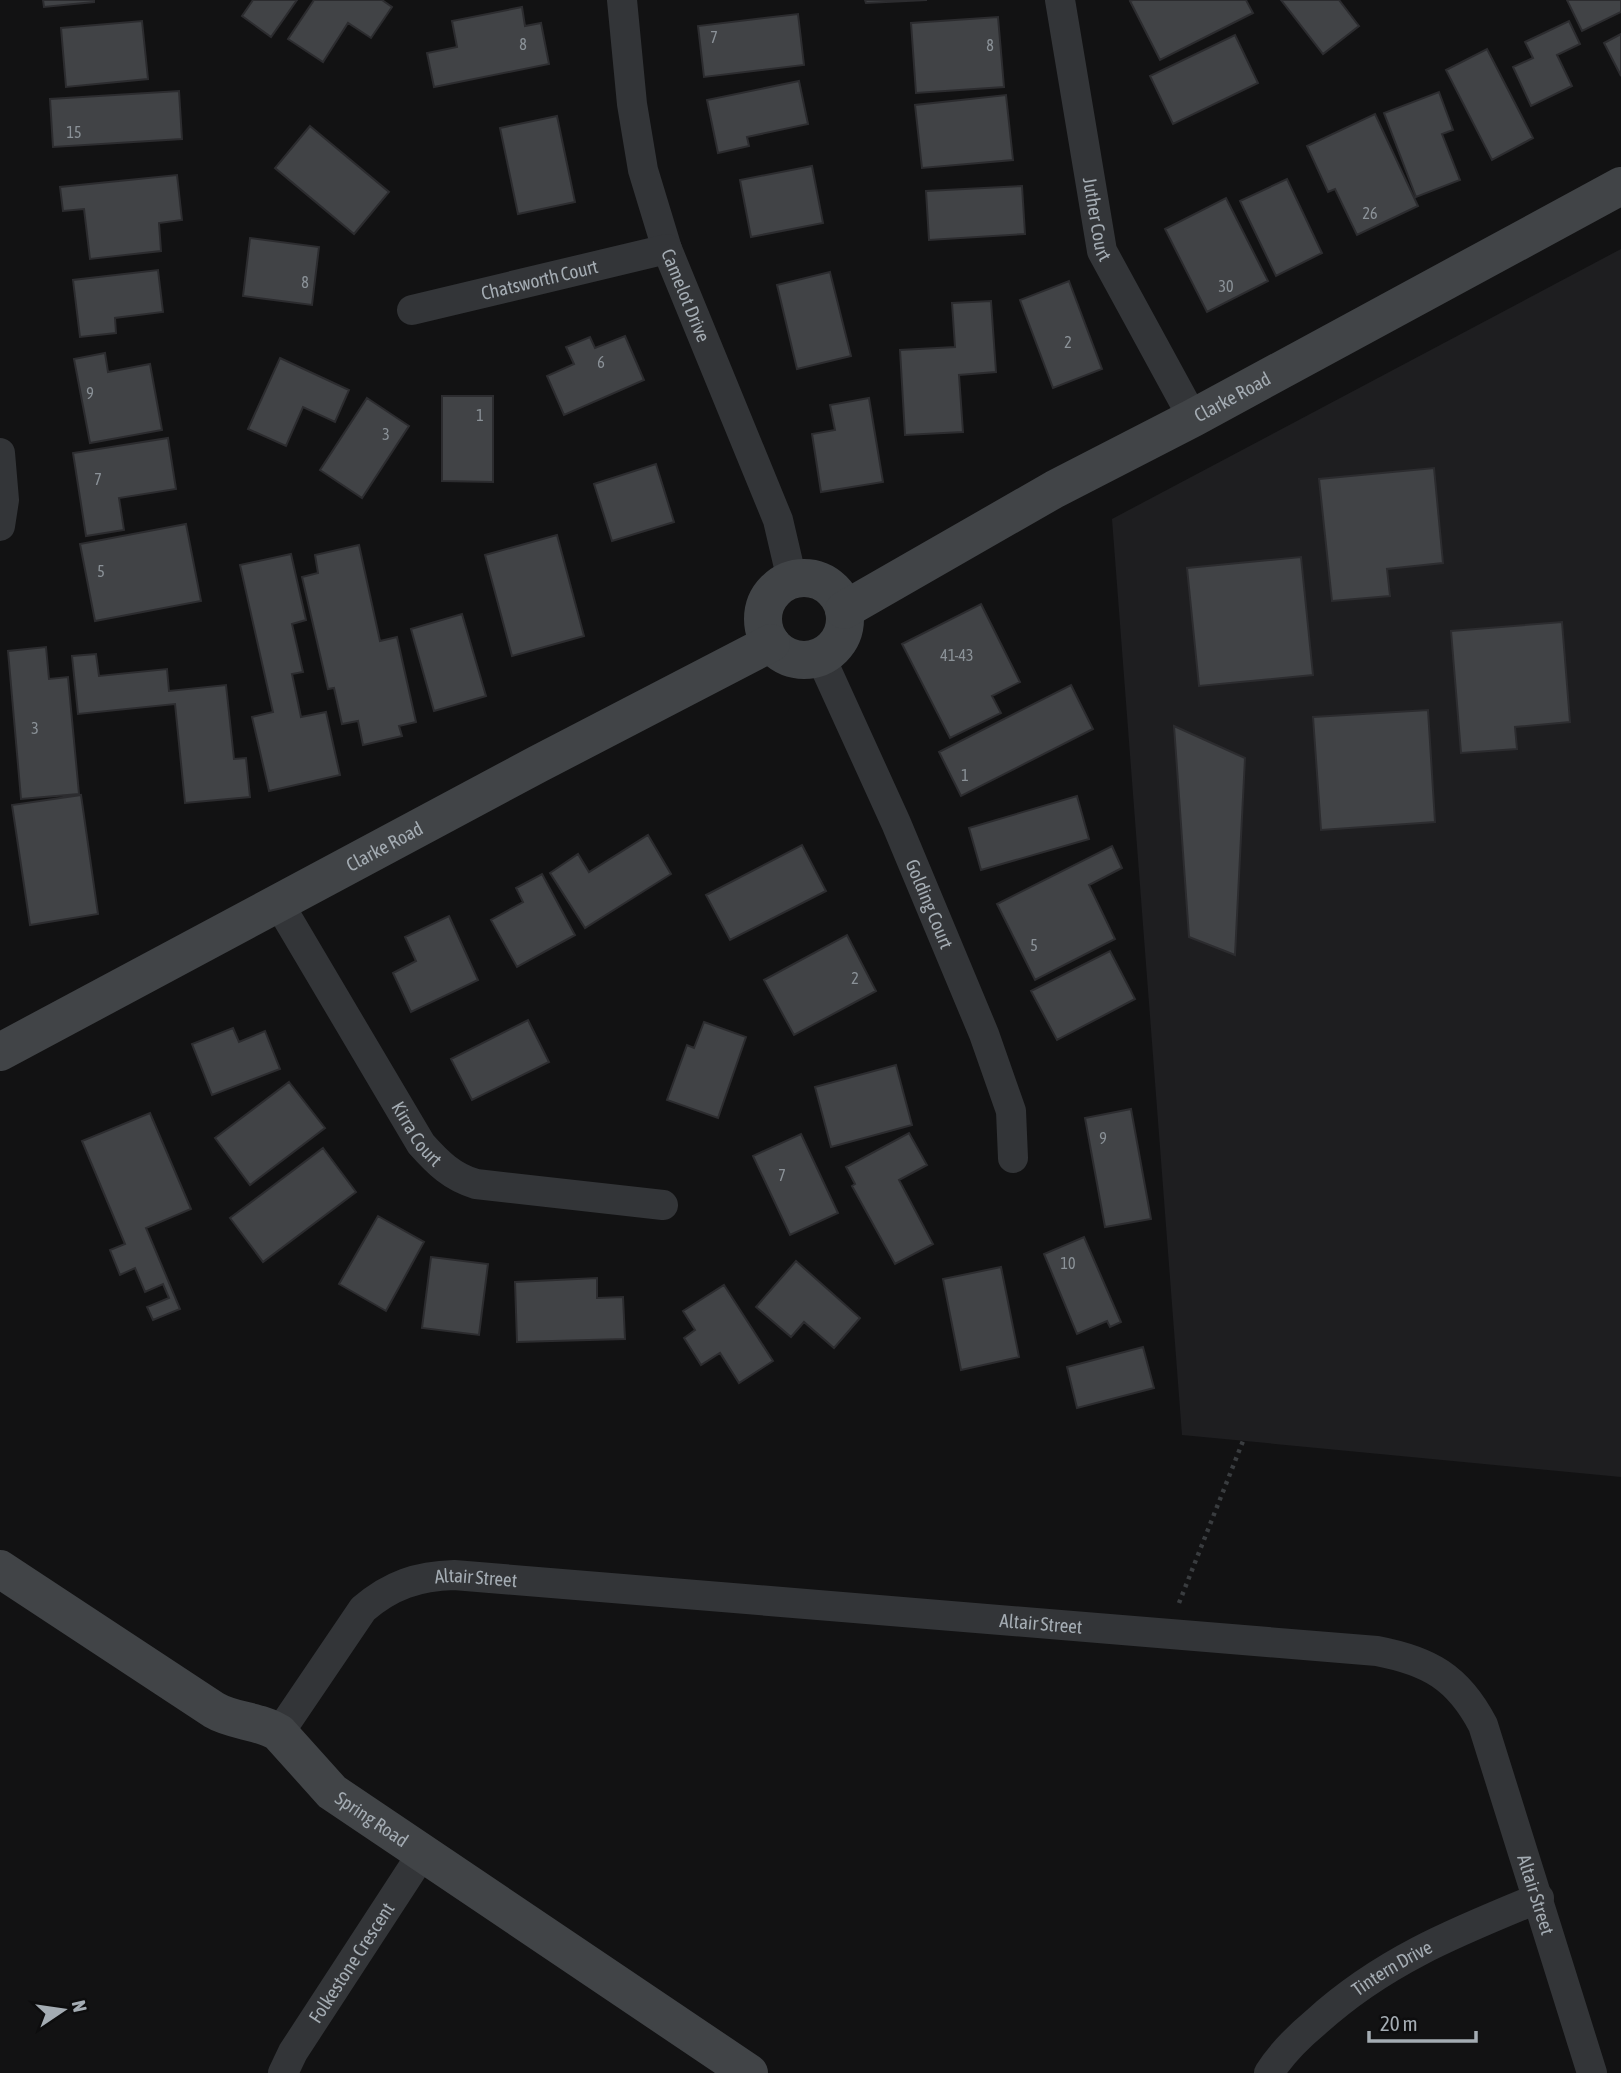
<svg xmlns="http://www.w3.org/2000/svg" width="1621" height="2073" viewBox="0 0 1621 2073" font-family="'Asap Condensed',sans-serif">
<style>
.built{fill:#1e1e20}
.building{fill:#414346;stroke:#2c2c2f;stroke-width:2}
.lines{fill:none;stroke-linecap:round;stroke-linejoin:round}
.path{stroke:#393c3f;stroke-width:4.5;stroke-dasharray:3.5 5;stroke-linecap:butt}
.street{stroke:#333538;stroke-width:30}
.secondary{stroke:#414447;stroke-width:38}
.labels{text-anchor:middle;stroke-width:7;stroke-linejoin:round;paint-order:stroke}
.number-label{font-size:16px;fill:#8b9298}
.street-label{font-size:19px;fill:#a4acb3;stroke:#0d0d0e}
</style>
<rect width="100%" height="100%" fill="#121213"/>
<path class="built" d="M1621,249V1477L1182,1435L1112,519Z"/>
<path class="building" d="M43,0H94V2L44,7Z
M253,0H297L271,37L242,16Z
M314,0H382L392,7L371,38L348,23L323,62L288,39Z
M865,0H927L866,3Z
M1133,0H1246L1253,13L1160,60L1130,1Z
M1281,0H1339L1359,26L1323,54Z
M1567,0H1621V12L1582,31Z
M522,7L525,26L541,23L549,64L434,87L427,53L457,47L452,21Z
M798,14L804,65L704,77L698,26Z
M998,17L1004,87L916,93L911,23Z
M142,21L148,79L66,87L61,28Z
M1569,21L1580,44L1557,55L1572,86L1531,106L1513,67L1533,58L1525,42Z
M1621,34V76L1604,43Z
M1235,35L1258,83L1173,124L1150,76Z
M1487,49L1533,138L1492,160L1446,70Z
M799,81L808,124L747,137L749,146L718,153L707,100Z
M179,91L182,139L53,147L50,99Z
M1439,92L1453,130L1442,134L1460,180L1416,197L1384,113Z
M1006,95L1013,160L922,168L915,105Z
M1375,114L1418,206L1357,235L1335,189L1328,192L1307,146Z
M557,116L575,202L518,214L500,128Z
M310,126L389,192L354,234L275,168Z
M812,166L823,223L751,237L740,180Z
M177,175L182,220L159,223L161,251L90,259L84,209L63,211L60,187Z
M1287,179L1322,253L1276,276L1240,201Z
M1022,186L1025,234L929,240L926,191Z
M1226,198L1268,281L1207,312L1165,229Z
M250,238L319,247L312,305L243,296Z
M158,270L163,312L115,318L116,333L80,337L73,280Z
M830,272L851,356L797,369L777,285Z
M1069,281L1102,369L1053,388L1020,300Z
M991,301L996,372L959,375L963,432L905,435L900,350L955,347L952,303Z
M625,336L644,380L564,415L547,376L574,364L566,347L590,337L595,348Z
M105,353L108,372L150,364L162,430L90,443L74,359Z
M280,358L349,390L335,422L303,407L286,446L248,429Z
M442,396H493V482L442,481Z
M367,398L409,426L362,498L320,470Z
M869,398L883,482L821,492L812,434L835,430L830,405Z
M168,438L176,489L119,498L124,530L86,536L73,453Z
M656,464L674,522L612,541L594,484Z
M1434,468L1443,563L1387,569L1390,596L1332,601L1319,479Z
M186,524L201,601L95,621L80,544Z
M557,535L584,636L512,656L485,555Z
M359,545L380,641L397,637L416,722L399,726L402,736L363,745L358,721L342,724L334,688L328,689L302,577L318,573L315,555Z
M291,554L306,620L292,624L303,672L292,674L301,717L326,712L340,775L269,791L252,717L273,712L240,565Z
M1301,557L1313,675L1199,686L1187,568Z
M981,604L1020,682L992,696L1001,713L950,738L902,644Z
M462,614L486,696L434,711L411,629Z
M1562,622L1570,722L1515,727L1517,749L1461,753L1451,631Z
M46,647L49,679L68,677L79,794L21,799L8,651Z
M96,654L99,676L167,669L169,691L226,685L234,759L246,758L250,797L185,803L175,704L78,714L72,656Z
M1071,685L1093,729L961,796L939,752Z
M1428,710L1435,822L1321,830L1313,717Z
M1174,726L1245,758L1235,955L1189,937Z
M81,795L98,914L30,925L12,805Z
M1077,796L1089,839L981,870L969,828Z
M648,835L671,874L585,928L550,873L578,854L589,872Z
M802,845L826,891L730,940L706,895Z
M1112,846L1122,868L1089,885L1115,939L1035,980L997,904Z
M542,874L575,935L517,967L491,920L523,902L516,888Z
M449,916L478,980L411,1012L393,973L416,961L405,937Z
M847,935L876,991L794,1035L764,980Z
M1110,951L1135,999L1057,1040L1031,991Z
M528,1020L549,1062L472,1100L451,1059Z
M704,1022L746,1037L718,1118L667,1100L687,1045L694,1048Z
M233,1028L239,1042L265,1031L280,1069L212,1095L192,1044Z
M896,1065L912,1125L831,1147L815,1087Z
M289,1082L325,1128L250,1185L215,1138Z
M1131,1109L1151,1219L1105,1227L1085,1118Z
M150,1113L191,1209L146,1228L180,1309L153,1320L147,1307L169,1298L163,1284L145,1292L135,1268L120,1275L110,1250L125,1244L82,1141Z
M909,1133L927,1165L899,1180L933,1244L895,1264L852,1186L855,1184L846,1167Z
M801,1134L838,1213L790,1235L753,1156Z
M323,1148L356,1192L263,1262L230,1218Z
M378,1216L424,1242L386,1311L339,1284Z
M1084,1237L1121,1322L1110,1327L1107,1321L1077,1334L1044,1254Z
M431,1257L488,1264L479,1335L422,1328Z
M796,1261L860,1318L834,1348L804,1322L791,1337L756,1307Z
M1001,1267L1019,1357L961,1370L943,1279Z
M597,1278V1298L623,1297L625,1339L517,1342L515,1282Z
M724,1285L773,1361L739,1383L720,1353L701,1365L684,1338L695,1330L683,1311Z
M1143,1347L1154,1388L1077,1408L1067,1367Z"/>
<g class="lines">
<path class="path" d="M1179,1603L1243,1441"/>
<g class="street">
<path id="s1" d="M622,0L632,104L643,170L667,249L778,520L792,580"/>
<path id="s2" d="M1060,0L1102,251L1193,418"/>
<path id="s3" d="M412,310L667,249"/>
<path d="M0,453L4,500L0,526"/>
<path id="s4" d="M820,656L896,823L984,1034L1011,1111L1013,1158"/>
<path id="s5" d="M279,904L421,1144C438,1163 452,1177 476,1184L663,1205"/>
<path id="s6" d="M279,1733L363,1609C391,1585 418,1576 454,1575L1377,1651C1429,1661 1458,1677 1483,1725L1592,2073"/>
<path id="s7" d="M283,2073L293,2052L422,1854"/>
<path id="s8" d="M1269,2073C1281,2054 1298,2037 1316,2022C1383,1961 1456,1932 1539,1898"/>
</g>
<g class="secondary">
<circle cx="804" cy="619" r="41"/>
<path id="s9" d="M844,610L1055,489L1193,418L1621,186"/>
<path id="s10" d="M0,1052L538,764L771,643"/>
<path id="s11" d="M0,1569L214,1710C234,1722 259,1720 279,1733L332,1792L749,2073"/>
</g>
</g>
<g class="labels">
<g class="number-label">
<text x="714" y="43">7</text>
<text x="523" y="50">8</text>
<text x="990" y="51">8</text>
<text x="74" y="138">15</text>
<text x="1370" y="219">26</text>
<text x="305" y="288">8</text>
<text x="1226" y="292">30</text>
<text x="1068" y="348">2</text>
<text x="601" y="368">6</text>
<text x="90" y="399">9</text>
<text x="480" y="421">1</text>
<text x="386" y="440">3</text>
<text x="98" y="485">7</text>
<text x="101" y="577">5</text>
<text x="957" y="661">41-43</text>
<text x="35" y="734">3</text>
<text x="965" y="781">1</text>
<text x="1034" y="951">5</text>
<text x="855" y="984">2</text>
<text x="1103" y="1144">9</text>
<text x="782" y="1181">7</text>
<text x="1068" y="1269">10</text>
</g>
<g class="street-label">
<text dy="7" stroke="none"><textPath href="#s2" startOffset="222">Juther Court</textPath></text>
<text dy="7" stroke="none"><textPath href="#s3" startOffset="131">Chatsworth Court</textPath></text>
<text dy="7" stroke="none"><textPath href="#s1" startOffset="304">Camelot Drive</textPath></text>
<text dy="7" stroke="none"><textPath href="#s9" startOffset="443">Clarke Road</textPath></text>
<text dy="7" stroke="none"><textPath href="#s10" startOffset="436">Clarke Road</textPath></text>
<text dy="7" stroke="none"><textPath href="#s4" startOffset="271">Golding Court</textPath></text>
<text dy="7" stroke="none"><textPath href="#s5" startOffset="268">Kirra Court</textPath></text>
<text dy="7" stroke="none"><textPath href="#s6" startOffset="271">Altair Street</textPath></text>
<text dy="7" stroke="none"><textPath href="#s6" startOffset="838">Altair Street</textPath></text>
<text dy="7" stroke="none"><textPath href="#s11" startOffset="453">Spring Road</textPath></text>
<text dy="7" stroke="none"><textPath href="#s6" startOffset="1488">Altair Street</textPath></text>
<text dy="7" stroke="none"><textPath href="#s7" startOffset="130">Folkestone Crescent</textPath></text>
<text dy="7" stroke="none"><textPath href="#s8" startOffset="163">Tintern Drive</textPath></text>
</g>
</g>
<g transform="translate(63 2010) rotate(77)" stroke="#0d0d0e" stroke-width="5" paint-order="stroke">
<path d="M0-5L12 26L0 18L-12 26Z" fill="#a4acb3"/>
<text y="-10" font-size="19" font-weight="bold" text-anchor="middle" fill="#a4acb3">N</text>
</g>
<path d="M1369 2031v10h107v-10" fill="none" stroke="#a4acb3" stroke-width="3.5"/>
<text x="1380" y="2031" font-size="21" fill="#a4acb3" stroke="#0d0d0e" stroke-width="5" paint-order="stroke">20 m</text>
</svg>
